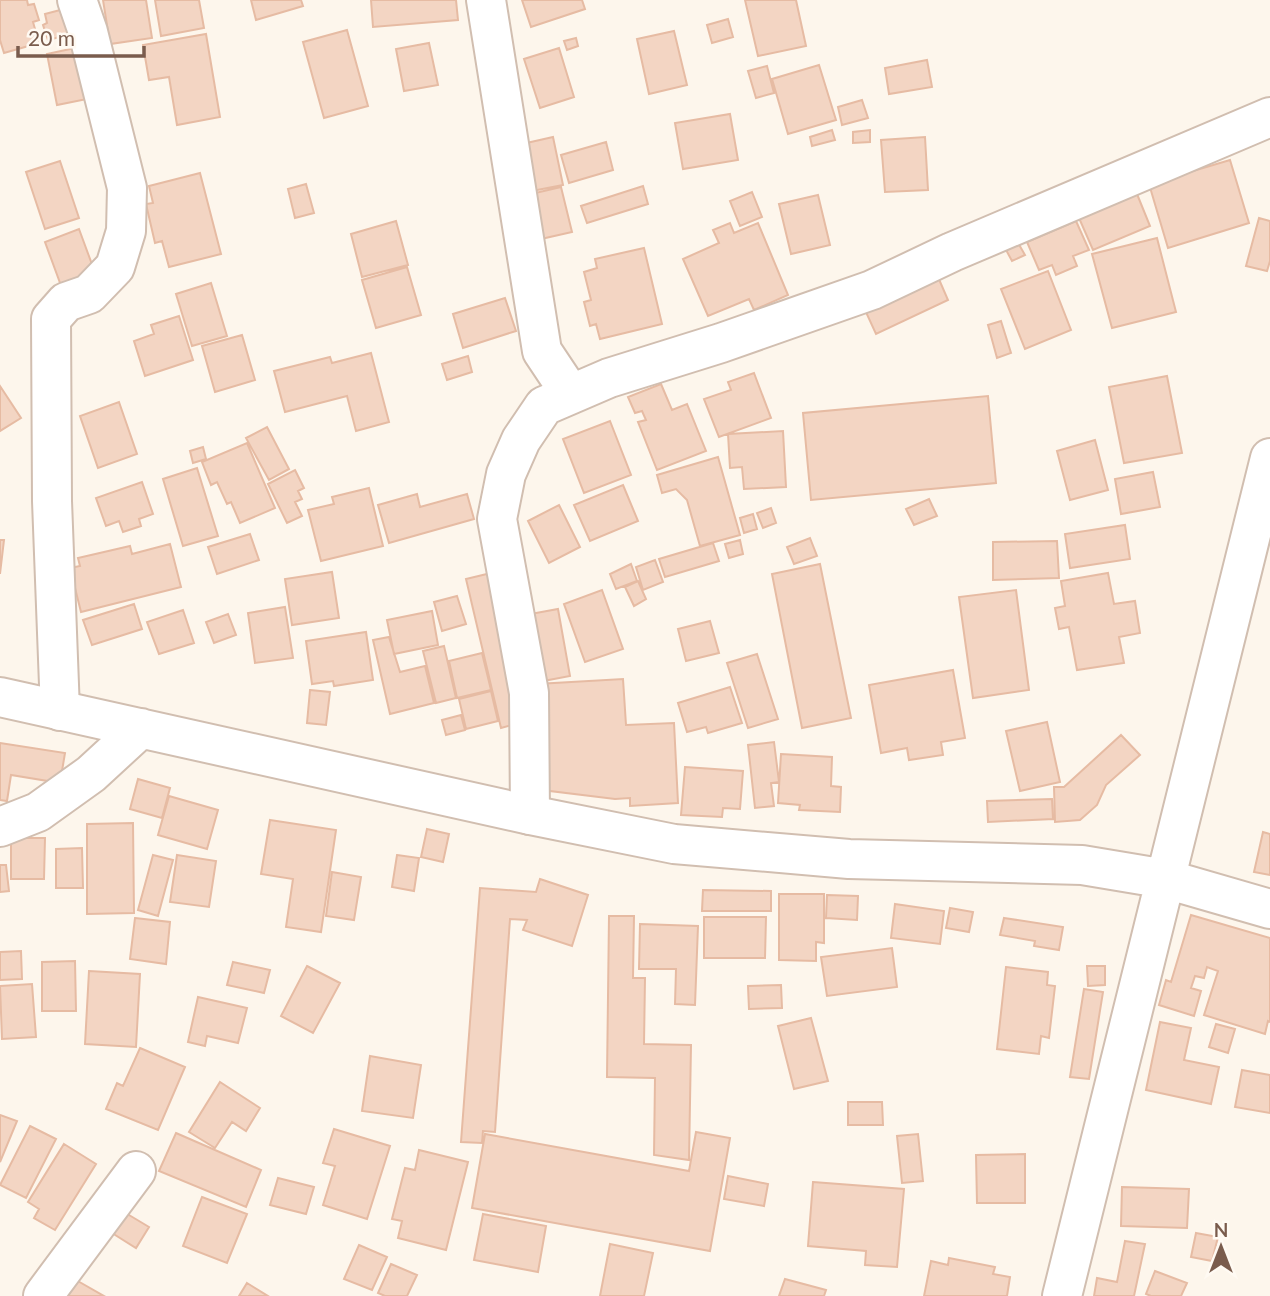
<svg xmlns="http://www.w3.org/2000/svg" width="1270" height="1296" viewBox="0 0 1270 1296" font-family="Lato,sans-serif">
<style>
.building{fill:#f3d5c3;stroke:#e6bba3;stroke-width:2}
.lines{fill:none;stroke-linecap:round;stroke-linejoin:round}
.minor-casing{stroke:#d1beb0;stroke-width:42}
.tertiary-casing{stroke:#d1beb0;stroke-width:42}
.minor{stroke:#fff;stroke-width:38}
.tertiary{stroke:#fff;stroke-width:38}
</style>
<rect width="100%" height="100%" fill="#fdf6ec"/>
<path class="building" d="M0,0H27L28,5L34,4L39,20L33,22L39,43L4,53L0,40Z
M103,0H146L152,38L110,44Z
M155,0H199L204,28L161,36Z
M251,0H301L303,6L256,20Z
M371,0H456L458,20L373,27Z
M522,0H582L585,9L531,27Z
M745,0H796L806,46L758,56Z
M64,9L71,34L48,40L43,25L47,23L45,14Z
M728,19L733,37L712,43L707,25Z
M347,30L368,106L324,118L303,42Z
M674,31L687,85L649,94L637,39Z
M206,34L220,117L177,125L169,77L149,80L143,45Z
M576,38L578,46L567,50L564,41Z
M429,43L438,85L404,91L396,49Z
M75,48L87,99L57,105L47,54Z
M559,48L574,97L540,108L524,59Z
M927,60L932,87L889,94L885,68Z
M819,65L836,120L788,134L772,79Z
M767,66L774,93L756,98L748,71Z
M862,100L868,118L842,125L838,107Z
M730,114L738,160L683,169L675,123Z
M832,130L835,140L812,146L810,137Z
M870,130V142L853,143V132Z
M553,137L563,185L532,191L522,144Z
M925,137L928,190L885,192L881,140Z
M606,142L613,170L569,183L561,155Z
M1230,160L1249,223L1168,248L1149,184Z
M60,161L79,218L45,229L26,172Z
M200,173L221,254L169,267L162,241L155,243L146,204L153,203L149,186Z
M306,184L314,213L295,218L288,189Z
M643,186L648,204L587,223L581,206Z
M561,187L572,232L541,239L531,194Z
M752,192L762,217L740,226L730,201Z
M1137,194L1150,226L1093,250L1079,218Z
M818,195L830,245L791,254L779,204Z
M1259,218L1270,221V261L1267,271L1246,266Z
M396,221L408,265L362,277L351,234Z
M1076,221L1089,250L1073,256L1077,266L1056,275L1052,265L1039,270L1027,242Z
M730,223L734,233L758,223L788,295L754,310L749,299L708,316L683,259L719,243L713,230Z
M79,229L97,278L63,291L45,242Z
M1157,238L1176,312L1112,328L1092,254Z
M1017,241L1025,255L1012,261L1005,248Z
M644,248L662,324L600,339L596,324L590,326L584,302L591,300L584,272L597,268L595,259Z
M407,267L421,315L376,328L362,280Z
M1048,271L1071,330L1025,349L1001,289Z
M938,277L948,300L876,334L865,310Z
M211,283L227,336L192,346L176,294Z
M505,298L516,331L463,348L453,314Z
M179,316L193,360L145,376L134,341L154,334L151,325Z
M1001,321L1011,353L997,358L988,325Z
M242,335L255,380L215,392L202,346Z
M371,353L389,422L356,431L347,396L285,412L274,371L330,357L332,363Z
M468,356L472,372L447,380L442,364Z
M754,373L771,418L719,437L704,399L731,390L728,382Z
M1167,376L1182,453L1124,463L1109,387Z
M661,384L672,410L687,404L706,451L657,470L638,422L646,420L642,411L635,413L628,397Z
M0,386L21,418L0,431Z
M988,396L996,483L811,500L803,413Z
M119,402L137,454L98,468L80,416Z
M610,421L631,475L584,493L563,439Z
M267,427L289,469L269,480L246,438Z
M783,431L786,487L744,489L742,467L730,468L728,434Z
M1095,440L1108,490L1070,500L1057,451Z
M247,443L275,508L240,523L231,502L227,504L217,482L211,485L202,462Z
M203,447L206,459L193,463L190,451Z
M718,457L740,535L700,546L687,500L676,489L662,493L657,475Z
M197,468L218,536L183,546L163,479Z
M295,470L304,488L298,491L302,499L295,502L302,516L287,523L268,484Z
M1153,472L1160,507L1121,514L1115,479Z
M142,482L153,514L139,519L141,526L123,532L119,521L106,526L96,498Z
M623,485L638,521L590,541L574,505Z
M369,488L383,546L321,561L308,510L334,504L332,497Z
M417,494L420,507L467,494L474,519L389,543L378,505Z
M929,499L937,516L914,525L906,509Z
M559,505L580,547L549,563L528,521Z
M771,508L776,523L763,528L757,513Z
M753,514L757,529L744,533L740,518Z
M1125,525L1130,559L1070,568L1065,534Z
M250,534L259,560L217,574L208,547Z
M810,538L817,556L794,564L787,547Z
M0,540H4L0,574Z
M740,540L743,554L729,558L725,544Z
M1057,541L1059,578L993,580V542Z
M713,543L719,561L665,577L659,559Z
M170,544L181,587L81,612L70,568L80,566L78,558L130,546L132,554Z
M655,560L663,582L643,590L636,567Z
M631,564L637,581L616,589L610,574Z
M820,564L851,718L802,728L772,574Z
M332,572L339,618L292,625L285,579Z
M491,573L526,721L501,728L466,579Z
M1108,573L1114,604L1135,601L1140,633L1119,637L1124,663L1077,670L1069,627L1059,629L1055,608L1065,606L1061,581Z
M638,581L646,599L634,606L625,587Z
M602,590L623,649L585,662L564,604Z
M1016,590L1029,690L973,698L959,597Z
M457,596L466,624L442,631L434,602Z
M134,604L142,629L92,645L83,620Z
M285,607L293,658L255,663L248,613Z
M558,609L570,676L538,682L525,615Z
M183,610L194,643L159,654L147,622Z
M432,611L438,645L394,654L387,620Z
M228,614L236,635L214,643L206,622Z
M710,621L719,653L686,661L678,629Z
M366,632L373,680L334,686L333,681L312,684L306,641Z
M389,637L400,672L425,666L434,703L390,714L373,640Z
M444,646L456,698L436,703L423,651Z
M482,653L491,690L457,698L449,661Z
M757,654L778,719L748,728L727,663Z
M953,670L965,738L941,742L943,755L909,760L907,748L881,753L869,685Z
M623,679L626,725L674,723L678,803L630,806V798L615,799L542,790L537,684Z
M730,687L742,723L708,733L706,727L687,732L678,703Z
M310,690L330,692L326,725L307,723Z
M491,691L498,721L466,729L459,699Z
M461,715L465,730L446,735L442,720Z
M1047,722L1060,782L1020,791L1006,731Z
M1121,735L1140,755L1106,785L1097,805L1080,820L1055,822L1054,787H1064Z
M774,742L779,782L771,783L774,806L755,808L748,745Z
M0,743L65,753L60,783L11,775L7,801L0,800Z
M781,754L832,757L831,786L841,787L840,812L799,810L800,805L778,803Z
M685,767L743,771L740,809L723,808L722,817L681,815Z
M138,779L170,788L162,818L130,809Z
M169,796L218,810L207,849L158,835Z
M1052,799L1053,819L988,822L987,801Z
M270,820L336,830L321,932L286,927L293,879L261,874Z
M133,823L134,913L87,914V824Z
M427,829L449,834L443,862L421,857Z
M1263,832L1270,834V875L1254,872Z
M11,838H45L44,879H11Z
M82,848L83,888H56V849Z
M153,855L173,860L158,916L138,910Z
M177,855L216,861L209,907L170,902Z
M397,855L419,858L414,891L392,887Z
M0,865H6L9,891L0,892Z
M332,872L361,877L354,920L326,916Z
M540,879L588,895L572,946L523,930L527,920L510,919L495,1132L483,1131L482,1143L461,1142L480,888L536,892Z
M703,890L771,891V911H702Z
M779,894H824V943L816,942V961L779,960Z
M827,895L858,896L857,920L826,918Z
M895,904L944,911L940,944L891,938Z
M950,908L973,912L969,932L946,928Z
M1191,915L1270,938V1022L1268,1021L1265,1034L1204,1015L1218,971L1207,967L1204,978L1195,976L1191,988L1201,991L1194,1016L1159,1005L1166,980L1171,982Z
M609,916H634L633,978H645L644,1044L691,1045L689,1160L654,1155L655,1078L607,1077Z
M704,917H766L765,958H704Z
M135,918L170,922L166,964L130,959Z
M1004,918L1063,927L1059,950L1034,946L1035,941L1000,935Z
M640,924L698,926L695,1005L675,1004L676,969H639Z
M892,948L897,987L827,996L821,957Z
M21,951L22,979L0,980V952Z
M75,961L76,1011H42V962Z
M233,962L270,970L264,993L227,985Z
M307,966L340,983L313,1033L281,1016Z
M1087,966H1105V985L1088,986Z
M1006,967L1048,972L1047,985L1055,986L1049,1038L1041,1036L1039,1054L997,1049Z
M89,971L140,974L136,1047L85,1044Z
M32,984L36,1037L2,1039L0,986Z
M781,985L782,1008L749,1009L748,986Z
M1084,989L1103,992L1089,1079L1070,1077Z
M198,997L247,1008L238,1043L207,1036L205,1046L188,1042Z
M811,1018L828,1081L794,1089L778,1026Z
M1160,1022L1191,1028L1184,1060L1219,1067L1211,1104L1146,1090Z
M1216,1024L1235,1029L1228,1053L1209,1047Z
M140,1048L185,1067L158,1130L106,1109L117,1083L123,1086Z
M370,1056L421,1065L413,1118L362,1111Z
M1242,1070L1270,1075V1113L1235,1107Z
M220,1082L260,1108L246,1131L232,1122L215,1148L189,1132Z
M848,1102H882L883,1125H848Z
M0,1115L17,1121L0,1162Z
M30,1126L56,1139L26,1198L0,1185Z
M334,1129L390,1146L367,1219L323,1205L335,1166L323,1163Z
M696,1132L730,1138L710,1251L472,1208L485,1134L689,1171Z
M176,1133L261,1170L246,1207L159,1171Z
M918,1134L923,1181L902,1183L897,1136Z
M64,1144L96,1164L55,1230L34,1218L39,1209L28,1202Z
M419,1150L468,1162L446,1250L398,1238L402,1221L392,1219L405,1168L415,1170Z
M1025,1154V1203H977L976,1155Z
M728,1176L768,1184L764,1206L724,1199Z
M278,1178L314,1187L306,1214L270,1205Z
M813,1182L904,1189L897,1267L865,1265L866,1251L808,1246Z
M1122,1187L1189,1189L1187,1228L1121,1226Z
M202,1197L247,1214L227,1263L183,1246Z
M124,1212L149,1227L136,1248L112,1233Z
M483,1214L546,1226L538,1272L474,1260Z
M1196,1233L1218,1237L1212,1261L1191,1257Z
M1125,1241L1145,1244L1134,1296H1094L1097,1278L1117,1282Z
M610,1244L653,1253L644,1296H600Z
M359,1245L387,1257L372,1290L344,1279Z
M949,1258L995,1267L993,1274L1010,1277L1007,1296H924L931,1261L948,1265Z
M391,1264L417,1275L407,1296H385L378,1293Z
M1155,1271L1187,1283L1181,1296H1151L1146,1294Z
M785,1279L826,1290L824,1296H779Z
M76,1280L104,1296H66Z
M247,1283L268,1296H239Z"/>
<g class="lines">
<g class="minor-casing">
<path id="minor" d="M486,0L542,351L570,393
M60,711L52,501L51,319L66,302L89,294L115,267L126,231L127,188L88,32L77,0
M530,815L529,693L497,519L506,474L521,440L544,406L609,378L721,343L872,290L952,252L1270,117
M43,1296L136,1171"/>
</g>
<g class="tertiary-casing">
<path id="tertiary" d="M0,697L530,815L674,844L849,859L1082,865L1166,879L1270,909
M0,827L38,812L91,774L141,728
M1062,1296L1270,458"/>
</g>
<use href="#minor" class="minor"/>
<use href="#tertiary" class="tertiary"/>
</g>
<g transform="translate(1221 1247)" stroke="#fffaf3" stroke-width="5" paint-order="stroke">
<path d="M0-5L12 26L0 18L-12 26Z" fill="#7a5c4d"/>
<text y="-10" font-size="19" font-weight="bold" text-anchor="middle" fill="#7a5c4d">N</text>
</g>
<path d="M18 46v10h126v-10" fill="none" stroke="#7a5c4d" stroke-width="3.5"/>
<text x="28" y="46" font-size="21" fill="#7a5c4d" stroke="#fffaf3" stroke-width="5" paint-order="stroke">20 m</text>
</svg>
